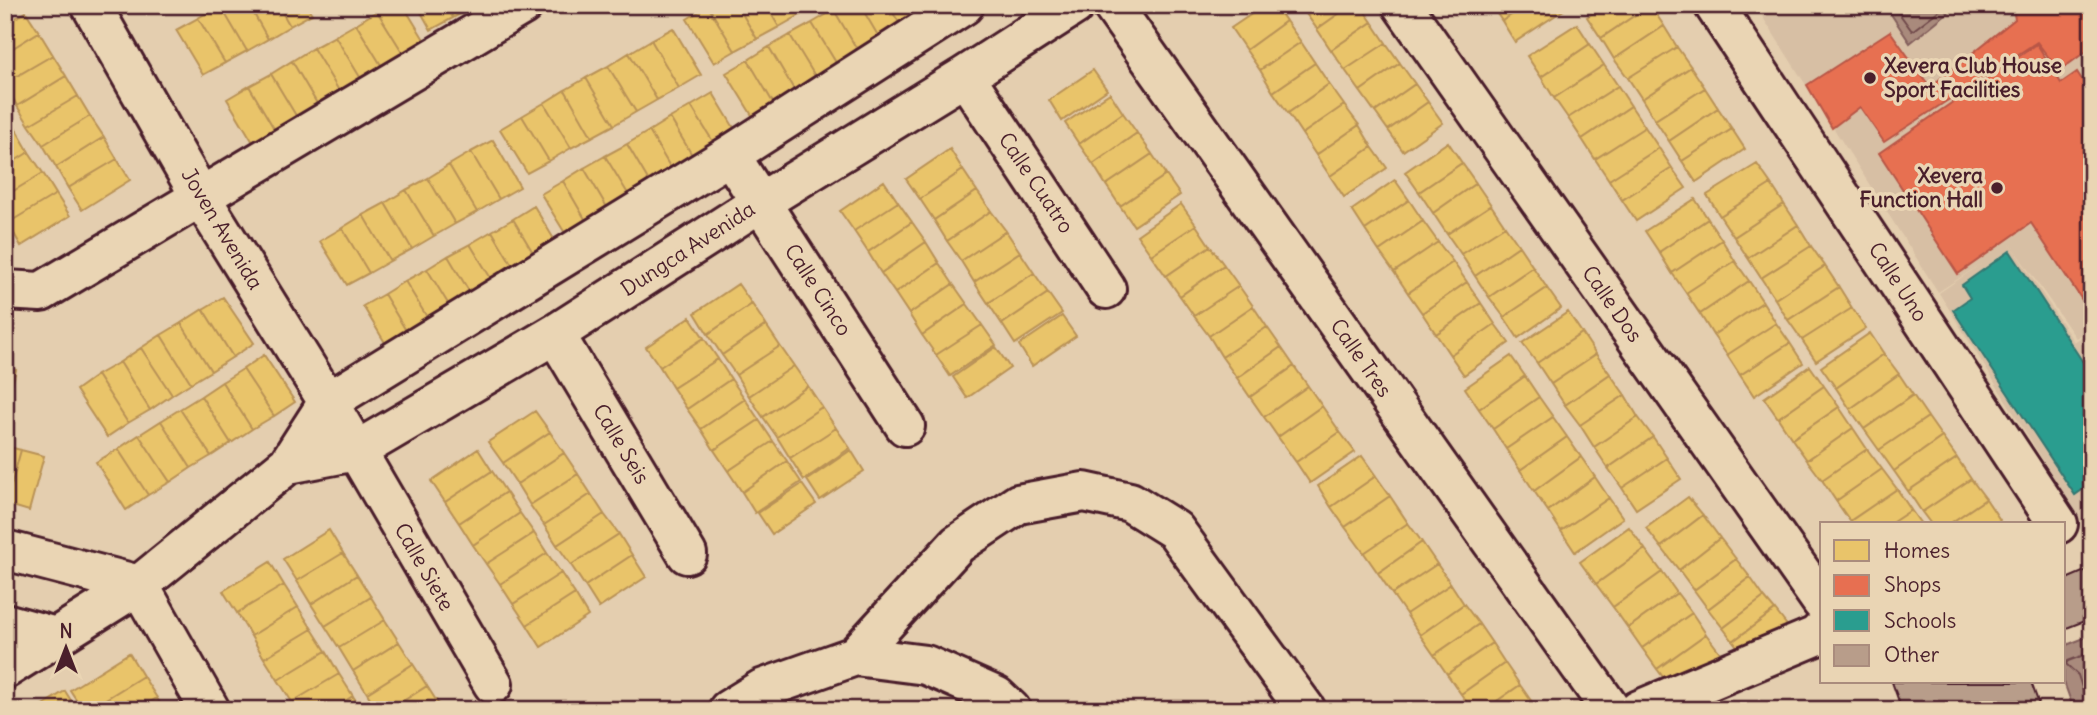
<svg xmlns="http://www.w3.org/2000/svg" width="2097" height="715" viewBox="0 0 2097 715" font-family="Delius,sans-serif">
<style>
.built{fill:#d7bfa4}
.water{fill:#a98a7c;stroke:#835f5c;stroke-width:2}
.homes{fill:#e9c46a;stroke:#b99257;stroke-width:2}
.shops{fill:#e76f51;stroke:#b85746;stroke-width:2}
.schools{fill:#2a9d8f;stroke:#347771;stroke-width:2}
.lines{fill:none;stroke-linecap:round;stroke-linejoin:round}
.shore{stroke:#704a4b;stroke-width:2}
.building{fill:#b89d8a;stroke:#4a1f2b;stroke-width:2}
.street-casing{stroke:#4a1f2b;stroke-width:44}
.street{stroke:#ead5b4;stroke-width:38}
.poi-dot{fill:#4a1f2b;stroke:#ead5b4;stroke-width:2.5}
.labels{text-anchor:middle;stroke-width:7;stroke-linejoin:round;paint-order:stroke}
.poi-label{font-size:21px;font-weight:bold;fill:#4a1f2b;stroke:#ead5b4;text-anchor:start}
.street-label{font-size:21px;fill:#4a1f2b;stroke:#ead5b4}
</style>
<rect width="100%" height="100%" fill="#e4ceaf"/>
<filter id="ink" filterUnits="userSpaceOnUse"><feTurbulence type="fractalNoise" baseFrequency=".0143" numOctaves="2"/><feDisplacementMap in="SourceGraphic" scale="14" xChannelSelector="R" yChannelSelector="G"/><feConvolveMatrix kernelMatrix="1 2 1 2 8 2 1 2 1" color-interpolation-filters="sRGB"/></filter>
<g filter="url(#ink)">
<path class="built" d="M1755,5H2092V326L2076,338L2010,244L2074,342L2092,330V539L1939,293L1981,264L1938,292Z"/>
<path class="water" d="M1885,5H1957L1910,43Z
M2092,635V710H2074L2064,682V646Z"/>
<path class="homes" d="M220,5L247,51L225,63L198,18Z
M220,5H249L268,39L247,51Z
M249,5H278L290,26L268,39Z
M278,5H306L312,14L290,26Z
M387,5H403L428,46L406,58L377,11Z
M417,5H446L453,18L431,30Z
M446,5H474L475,6L453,18Z
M710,5H737L757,39L735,51L708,6Z
M737,5H766L779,27L757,39Z
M766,5H795L800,15L779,27Z
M842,5H860L883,44L861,56L834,10Z
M860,5H888L905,32L883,44Z
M888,5H918L926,20L905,32Z
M1265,5H1275L1286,21L1246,50L1231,28Z
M1307,5H1351L1317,29L1302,8Z
M1351,5H1360L1372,22L1331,50L1317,29Z
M1491,5H1526L1502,21Z
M1526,5H1562L1565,9L1515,42L1502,21Z
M1605,5H1650L1601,38L1587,17Z
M1650,5L1664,26L1614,59L1601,38Z
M708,6L735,51L714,63L687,19Z
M834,10L861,56L840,69L812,23Z
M377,11L406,58L384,70L356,24Z
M26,12L39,32L5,53V24Z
M198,18L225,63L203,75L176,30Z
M1286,21L1301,42L1260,70L1246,50Z
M1372,22L1386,43L1345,70L1331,50Z
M812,23L840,69L818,81L790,35Z
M356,24L384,70L363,82L335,36Z
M1577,24L1590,44L1541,77L1527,56Z
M1664,26L1677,47L1628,78L1614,59Z
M673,28L701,75L679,88L651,40Z
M39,32L53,55L5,83V53Z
M790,35L818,81L796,93L769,47Z
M335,36L363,82L341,94L313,48Z
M651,40L679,88L657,100L629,53Z
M1301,42L1315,63L1273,92L1260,70Z
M1386,43L1400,63L1360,91L1345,70Z
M1590,44L1604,65L1554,98L1541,77Z
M769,47L796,93L775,106L748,60Z
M1677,47L1691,67L1642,99L1628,78Z
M313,48L341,94L319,107L292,61Z
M629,53L657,100L636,112L608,66Z
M53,55L66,76L17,106L5,83Z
M748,60L775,106L753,117L726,73Z
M292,61L319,107L298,119L271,74Z
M1315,63L1329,84L1288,113L1273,92Z
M1400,63L1415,84L1375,112L1360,91Z
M1604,65L1618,86L1568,118L1554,98Z
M608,66L636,112L614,125L586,78Z
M1691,67L1705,88L1655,120L1642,99Z
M1093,70L1107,90L1062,121L1049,100Z
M271,74L298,119L276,132L249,86Z
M66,76L78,96L29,125L17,106Z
M586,78L614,125L592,137L565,90Z
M1329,84L1344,105L1302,134L1288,113Z
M1415,84L1428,102L1388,130L1375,112Z
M249,86L276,132L254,144L227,99Z
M1618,86L1631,106L1582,139L1568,118Z
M1705,88L1718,108L1669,141L1655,120Z
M565,90L592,137L571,148L544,103Z
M713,93L742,141L720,153L691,106Z
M1110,93L1123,113L1079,144L1065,123Z
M78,96L90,116L43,145L29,125Z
M1428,102L1443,123L1403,151L1388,130Z
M544,103L571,148L549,161L522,116Z
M1344,105L1359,125L1316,155L1302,134Z
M691,106L720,153L698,165L670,118Z
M1631,106L1645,127L1595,159L1582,139Z
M1718,108L1732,129L1682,161L1669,141Z
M5,112L17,131L5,138Z
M1123,113L1137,133L1093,164L1079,144Z
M90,116L104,137L56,167L43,145Z
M522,116L549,161L527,173L500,129Z
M670,118L698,165L676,177L649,131Z
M1359,125L1372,147L1330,176L1316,155Z
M1645,127L1659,148L1609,180L1595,159Z
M1732,129L1745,149L1696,182L1682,161Z
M17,131L29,152L5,167V138Z
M649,131L676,177L654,190L627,144Z
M1137,133L1152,154L1106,185L1093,164Z
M104,137L117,159L68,188L56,167Z
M493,140L520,187L499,199L471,152Z
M1448,142L1462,163L1419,192L1405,172Z
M627,144L654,190L633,202L605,156Z
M1372,147L1387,168L1344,197L1330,176Z
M1659,148L1672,168L1622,200L1609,180Z
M950,149L963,170L920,199L906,179Z
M29,152L43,173L5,196V167Z
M471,152L499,199L477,212L449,165Z
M1152,154L1166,175L1120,206L1106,185Z
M605,156L633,202L611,214L584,168Z
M117,159L130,180L82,210L68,188Z
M1462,163L1476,183L1433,213L1419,192Z
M1757,164L1771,184L1720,216L1707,195Z
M449,165L477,212L455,224L428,178Z
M584,168L611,214L589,226L563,181Z
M1672,168L1686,188L1636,221L1622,200Z
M963,170L977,191L934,220L920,199Z
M43,173L56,194L8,223L5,219V196Z
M1166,175L1180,195L1134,226L1120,206Z
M428,178L455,224L434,236L406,190Z
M1395,180L1409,200L1365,230L1352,210Z
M563,181L589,226L568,238L541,194Z
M884,181L898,202L854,231L840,211Z
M1476,183L1491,205L1447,234L1433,213Z
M1771,184L1784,204L1734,237L1720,216Z
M406,190L434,236L412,249L385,203Z
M977,191L991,211L947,241L934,220Z
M56,194L70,216L21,246L8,223Z
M1695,199L1708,219L1659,252L1645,231Z
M1409,200L1423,221L1379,251L1365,230Z
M898,202L912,222L868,252L854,231Z
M385,203L412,249L390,261L363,215Z
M1181,204L1196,225L1151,255L1137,235Z
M1784,204L1798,225L1748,258L1734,237Z
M1491,205L1505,226L1461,254L1447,234Z
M534,206L563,254L541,266L513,219Z
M991,211L1006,231L961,261L947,241Z
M363,215L390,261L369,273L342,228Z
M513,219L541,266L520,278L492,231Z
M1708,219L1722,240L1672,273L1659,252Z
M1423,221L1438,242L1394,272L1379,251Z
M912,222L926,242L881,273L868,252Z
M1196,225L1210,246L1166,276L1151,255Z
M1798,225L1811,246L1761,278L1748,258Z
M1505,226L1519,246L1475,276L1461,254Z
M342,228L369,273L347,285L320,241Z
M492,231L520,278L498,290L470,244Z
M1006,231L1020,252L974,282L961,261Z
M1722,240L1735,261L1686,293L1672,273Z
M926,242L939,263L895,293L881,273Z
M1438,242L1453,262L1408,293L1394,272Z
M470,244L498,290L476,303L448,256Z
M1210,246L1224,265L1180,296L1166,276Z
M1519,246L1533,267L1489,297L1475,276Z
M1811,246L1825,266L1775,299L1761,278Z
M1020,252L1034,273L988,303L974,282Z
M448,256L476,303L455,315L427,269Z
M1735,261L1749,281L1700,314L1686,293Z
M1453,262L1467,282L1422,313L1408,293Z
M939,263L953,284L909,314L895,293Z
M1224,265L1239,286L1194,316L1180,296Z
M1825,266L1839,287L1788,320L1775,299Z
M1533,267L1547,288L1504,317L1489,297Z
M427,269L455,315L433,327L405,281Z
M1034,273L1048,293L1002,324L988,303Z
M405,281L433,327L411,339L384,294Z
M1749,281L1763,302L1713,335L1700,314Z
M1467,282L1481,303L1436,334L1422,313Z
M738,284L752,304L708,334L695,313Z
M953,284L967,304L922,335L909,314Z
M1239,286L1253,306L1209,336L1194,316Z
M1839,287L1852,308L1802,340L1788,320Z
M1547,288L1561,308L1518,338L1504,317Z
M1048,293L1062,313L1015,344L1002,324Z
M384,294L411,339L390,351L363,306Z
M223,297L254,343L233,357L203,309Z
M1763,302L1776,323L1727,355L1713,335Z
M1481,303L1495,324L1450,355L1436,334Z
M752,304L766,325L722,355L708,334Z
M967,304L982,325L936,355L922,335Z
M1253,306L1267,327L1222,357L1209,336Z
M1852,308L1866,328L1816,361L1802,340Z
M203,309L233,357L211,371L181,323Z
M1568,312L1582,333L1537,363L1522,343Z
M1062,316L1076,336L1032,366L1019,345Z
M690,317L704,338L660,367L646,347Z
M181,323L211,371L191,383L161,335Z
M1776,323L1790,343L1740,375L1727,355Z
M1495,324L1509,343L1464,375L1450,355Z
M766,325L780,346L736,375L722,355Z
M982,325L996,345L950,376L936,355Z
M1267,327L1281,347L1237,378L1222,357Z
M1582,333L1596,354L1551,384L1537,363Z
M1870,333L1884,354L1836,388L1821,367Z
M161,335L191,383L172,395L141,348Z
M704,338L718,359L673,388L660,367Z
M1790,343L1803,363L1754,396L1740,375Z
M780,346L794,366L749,396L736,375Z
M996,347L1010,368L967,398L953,377Z
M1281,347L1294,366L1250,397L1237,378Z
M141,348L172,395L150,410L120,362Z
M1596,354L1610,374L1565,405L1551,384Z
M1884,354L1899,374L1850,409L1836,388Z
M264,355L295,402L274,416L243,369Z
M1511,356L1525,376L1479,409L1465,388Z
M718,359L731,379L687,409L673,388Z
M120,362L150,410L128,423L97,375Z
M794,366L808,386L763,417L749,396Z
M1294,366L1308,386L1264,417L1250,397Z
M1810,366L1824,386L1778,418L1764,398Z
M5,367L16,370L5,410Z
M243,369L274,416L252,429L222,382Z
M1610,374L1625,395L1580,425L1565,405Z
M1899,374L1913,395L1864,429L1850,409Z
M97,375L128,423L107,437L76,390Z
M1525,376L1539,397L1493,429L1479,409Z
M731,379L745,399L701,429L687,409Z
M222,382L252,429L231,443L201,396Z
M808,386L822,407L777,437L763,417Z
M1308,386L1322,406L1278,437L1264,417Z
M1824,386L1839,407L1792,439L1778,418Z
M1625,395L1638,417L1594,447L1580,425Z
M1913,395L1928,417L1879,450L1864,429Z
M201,396L231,443L211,456L180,409Z
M1539,397L1553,417L1506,449L1493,429Z
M745,399L759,420L714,450L701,429Z
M1322,406L1340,432L1296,462L1278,437Z
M822,407L836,428L790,458L777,437Z
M1839,407L1853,428L1807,460L1792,439Z
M180,409L211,456L191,468L161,421Z
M535,411L550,432L503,463L488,442Z
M1553,417L1567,437L1520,470L1506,449Z
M1638,417L1653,437L1608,468L1594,447Z
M1928,417L1942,437L1894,471L1879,450Z
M759,420L773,441L728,471L714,450Z
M161,421L191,468L170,482L139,435Z
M836,428L850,448L804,480L790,458Z
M1853,428L1867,449L1822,480L1807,460Z
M550,432L564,453L517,484L503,463Z
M1340,432L1355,452L1310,483L1296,462Z
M139,435L170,482L148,495L118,449Z
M1567,437L1581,457L1534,491L1520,470Z
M1653,437L1667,458L1622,488L1608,468Z
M1942,437L1957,458L1908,491L1894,471Z
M773,441L787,461L742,492L728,471Z
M5,446L21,450L6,504H5Z
M118,449L148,495L126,510L96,462Z
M478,449L492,471L445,502L431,481Z
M1867,449L1882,469L1836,501L1822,480Z
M21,450L44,456L29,511L6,504Z
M851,450L864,471L820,500L807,480Z
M564,453L578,474L530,505L517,484Z
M1362,456L1376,476L1331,507L1318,486Z
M1581,457L1595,477L1548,511L1534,491Z
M1667,458L1681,479L1636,509L1622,488Z
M1957,458L1971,479L1922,512L1908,491Z
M787,461L801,482L755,513L742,492Z
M1882,469L1897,489L1850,521L1836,501Z
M492,471L506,492L459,523L445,502Z
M578,474L591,494L544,525L530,505Z
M1376,476L1390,496L1345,527L1331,507Z
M1595,477L1609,498L1561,531L1548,511Z
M1971,479L1986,499L1949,524H1931L1922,512Z
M802,484L816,504L772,534L758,513Z
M1897,489L1911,510L1890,524H1853L1850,521Z
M506,492L520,513L473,545L459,523Z
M591,494L604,514L557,545L544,525Z
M1390,496L1408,523L1364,553L1345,527Z
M1688,497L1703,515L1661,547L1646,528Z
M1609,498L1623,518L1575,552L1561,531Z
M1986,499L2000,520L1994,524H1949Z
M1911,510L1921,524H1890Z
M520,513L534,533L486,564L473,545Z
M604,514L619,534L571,565L557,545Z
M1703,515L1720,538L1679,570L1661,547Z
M1408,523L1422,542L1378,573L1364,553Z
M1629,527L1645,549L1596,584L1580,562Z
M329,530L343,553L297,581L283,559Z
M534,533L547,553L500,584L486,564Z
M619,534L632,555L585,586L571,565Z
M1720,538L1736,559L1694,590L1679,570Z
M1422,542L1437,564L1392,594L1378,573Z
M1645,549L1662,572L1613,607L1596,584Z
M343,553L357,575L311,604L297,581Z
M547,553L561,573L513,604L500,584Z
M632,555L646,577L599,608L585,586Z
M1736,559L1750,577L1708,609L1694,590Z
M270,562L284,585L237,613L223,591Z
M1437,564L1451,584L1406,614L1392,594Z
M1662,572L1677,593L1628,628L1613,607Z
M561,573L575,594L527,625L513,604Z
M357,575L371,597L325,626L311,604Z
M1750,577L1764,597L1723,628L1708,609Z
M1451,584L1464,604L1420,635L1406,614Z
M284,585L298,607L251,636L237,613Z
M1677,593L1692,613L1642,648L1628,628Z
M575,594L588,616L541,647L527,625Z
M371,597L385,620L339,648L325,626Z
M1764,597L1775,610L1733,641L1723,628Z
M1464,604L1479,624L1434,655L1420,635Z
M298,607L312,629L264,658L251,636Z
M1775,610L1789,628L1747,660L1733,641Z
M1692,613L1706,634L1657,669L1642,648Z
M385,620L399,642L353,671L339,648Z
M1479,624L1492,643L1447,674L1434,655Z
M312,629L326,651L278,680L264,658Z
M1706,634L1721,654L1672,689L1657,669Z
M399,642L413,664L367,693L353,671Z
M1492,643L1505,663L1461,694L1447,674Z
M326,651L339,674L292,702L278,680Z
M129,653L143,676L88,710H83L70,690Z
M1505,663L1520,685L1484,710H1472L1461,694Z
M413,664L427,686L389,710H377L367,693Z
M339,674L353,696L331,710H297L292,702Z
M143,676L157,698L138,710H88Z
M1520,685L1534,705L1527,710H1484Z
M427,686L441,708L438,710H389Z
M65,691L77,710H35Z
M353,696L362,710H331Z
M157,698L164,710H138Z"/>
<path class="shops" d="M2012,5H2092V47L2059,71L2037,42L1884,142L1860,107L1832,128L1807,85L1890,31L1930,87L2015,19Z
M2037,44L2061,83L2077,72L2092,95V131L2089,133L2092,136V315L2031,223L1958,274L1879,153Z"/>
<path class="schools" d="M2010,251L2092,376V483L2075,495L1953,310L1970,298L1962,285Z"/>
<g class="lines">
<path class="shore" d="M1893,5L1912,31L1946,5
M2089,710L2078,675L2066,664L2068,661L2092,652"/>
</g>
<path class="building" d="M2085,571L2092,587V618L2064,629V580Z
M1892,682H2031L2041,710H1902Z"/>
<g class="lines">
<g class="street-casing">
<path id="street" d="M91,5L200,196L328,402L493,684
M1112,5L1611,710
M1402,5L1822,602
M1714,5L2058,524
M965,76L1106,289
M730,155L905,426
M5,290L41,292L523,5
M555,334L687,554
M288,464L356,451L555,334L761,202L965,76L1075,5
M5,550L139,585
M139,585L210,710
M5,623L56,637
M855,656L958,544L1018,504L1084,492L1130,502L1175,530L1306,710
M5,669L139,585L288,464L328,402L730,155L964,5
M728,710L762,689L855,656L926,665L996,696L1011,710
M1639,710L1816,636L1822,630"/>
</g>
<use href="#street" class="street"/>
</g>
</g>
<g class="poi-dot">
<circle cx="1870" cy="78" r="7"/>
<circle cx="1997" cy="188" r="7"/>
</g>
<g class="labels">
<g class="poi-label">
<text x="1884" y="73">Xevera Club House<tspan x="1884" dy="24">Sport Facilities</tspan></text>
<text x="1983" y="183" text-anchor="end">Xevera<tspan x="1983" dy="24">Function Hall</tspan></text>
</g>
<g class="street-label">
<text transform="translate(1036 183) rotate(56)" y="7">Calle Cuatro</text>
<text transform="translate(222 229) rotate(59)" y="7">Joven Avenida</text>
<text transform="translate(688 249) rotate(-33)" y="7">Dungca Avenida</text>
<text transform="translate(1898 282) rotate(57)" y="7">Calle Uno</text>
<text transform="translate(818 290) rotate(57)" y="7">Calle Cinco</text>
<text transform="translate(1612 304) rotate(55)" y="7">Calle Dos</text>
<text transform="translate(1361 358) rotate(55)" y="7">Calle Tres</text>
<text transform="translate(621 444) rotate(59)" y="7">Calle Seis</text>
<text transform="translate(424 567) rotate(60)" y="7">Calle Siete</text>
</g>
</g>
<rect width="2097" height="715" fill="none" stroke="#ead5b4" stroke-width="28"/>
<rect x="14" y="14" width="2069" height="687" fill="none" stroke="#4a1f2b" stroke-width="2.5" filter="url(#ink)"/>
<rect x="1820" y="522" width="245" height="161" fill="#ead5b4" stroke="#aa8c7d" stroke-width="2"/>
<rect x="1834" y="540" width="35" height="21" fill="#e9c46a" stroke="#aa8c7d" stroke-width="2"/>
<text x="1884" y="558" font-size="21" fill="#4a1f2b">Homes</text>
<rect x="1834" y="575" width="35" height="21" fill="#e76f51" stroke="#aa8c7d" stroke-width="2"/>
<text x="1884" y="592" font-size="21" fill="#4a1f2b">Shops</text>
<rect x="1834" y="610" width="35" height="21" fill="#2a9d8f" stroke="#aa8c7d" stroke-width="2"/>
<text x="1884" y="628" font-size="21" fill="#4a1f2b">Schools</text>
<rect x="1834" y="645" width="35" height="21" fill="#b89d8a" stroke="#aa8c7d" stroke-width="2"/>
<text x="1884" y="662" font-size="21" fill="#4a1f2b">Other</text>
<g transform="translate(66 648)" stroke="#ead5b4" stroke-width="5" paint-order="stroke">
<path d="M0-5L12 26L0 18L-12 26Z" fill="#4a1f2b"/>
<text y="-10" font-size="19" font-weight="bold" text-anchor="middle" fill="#4a1f2b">N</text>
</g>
</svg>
